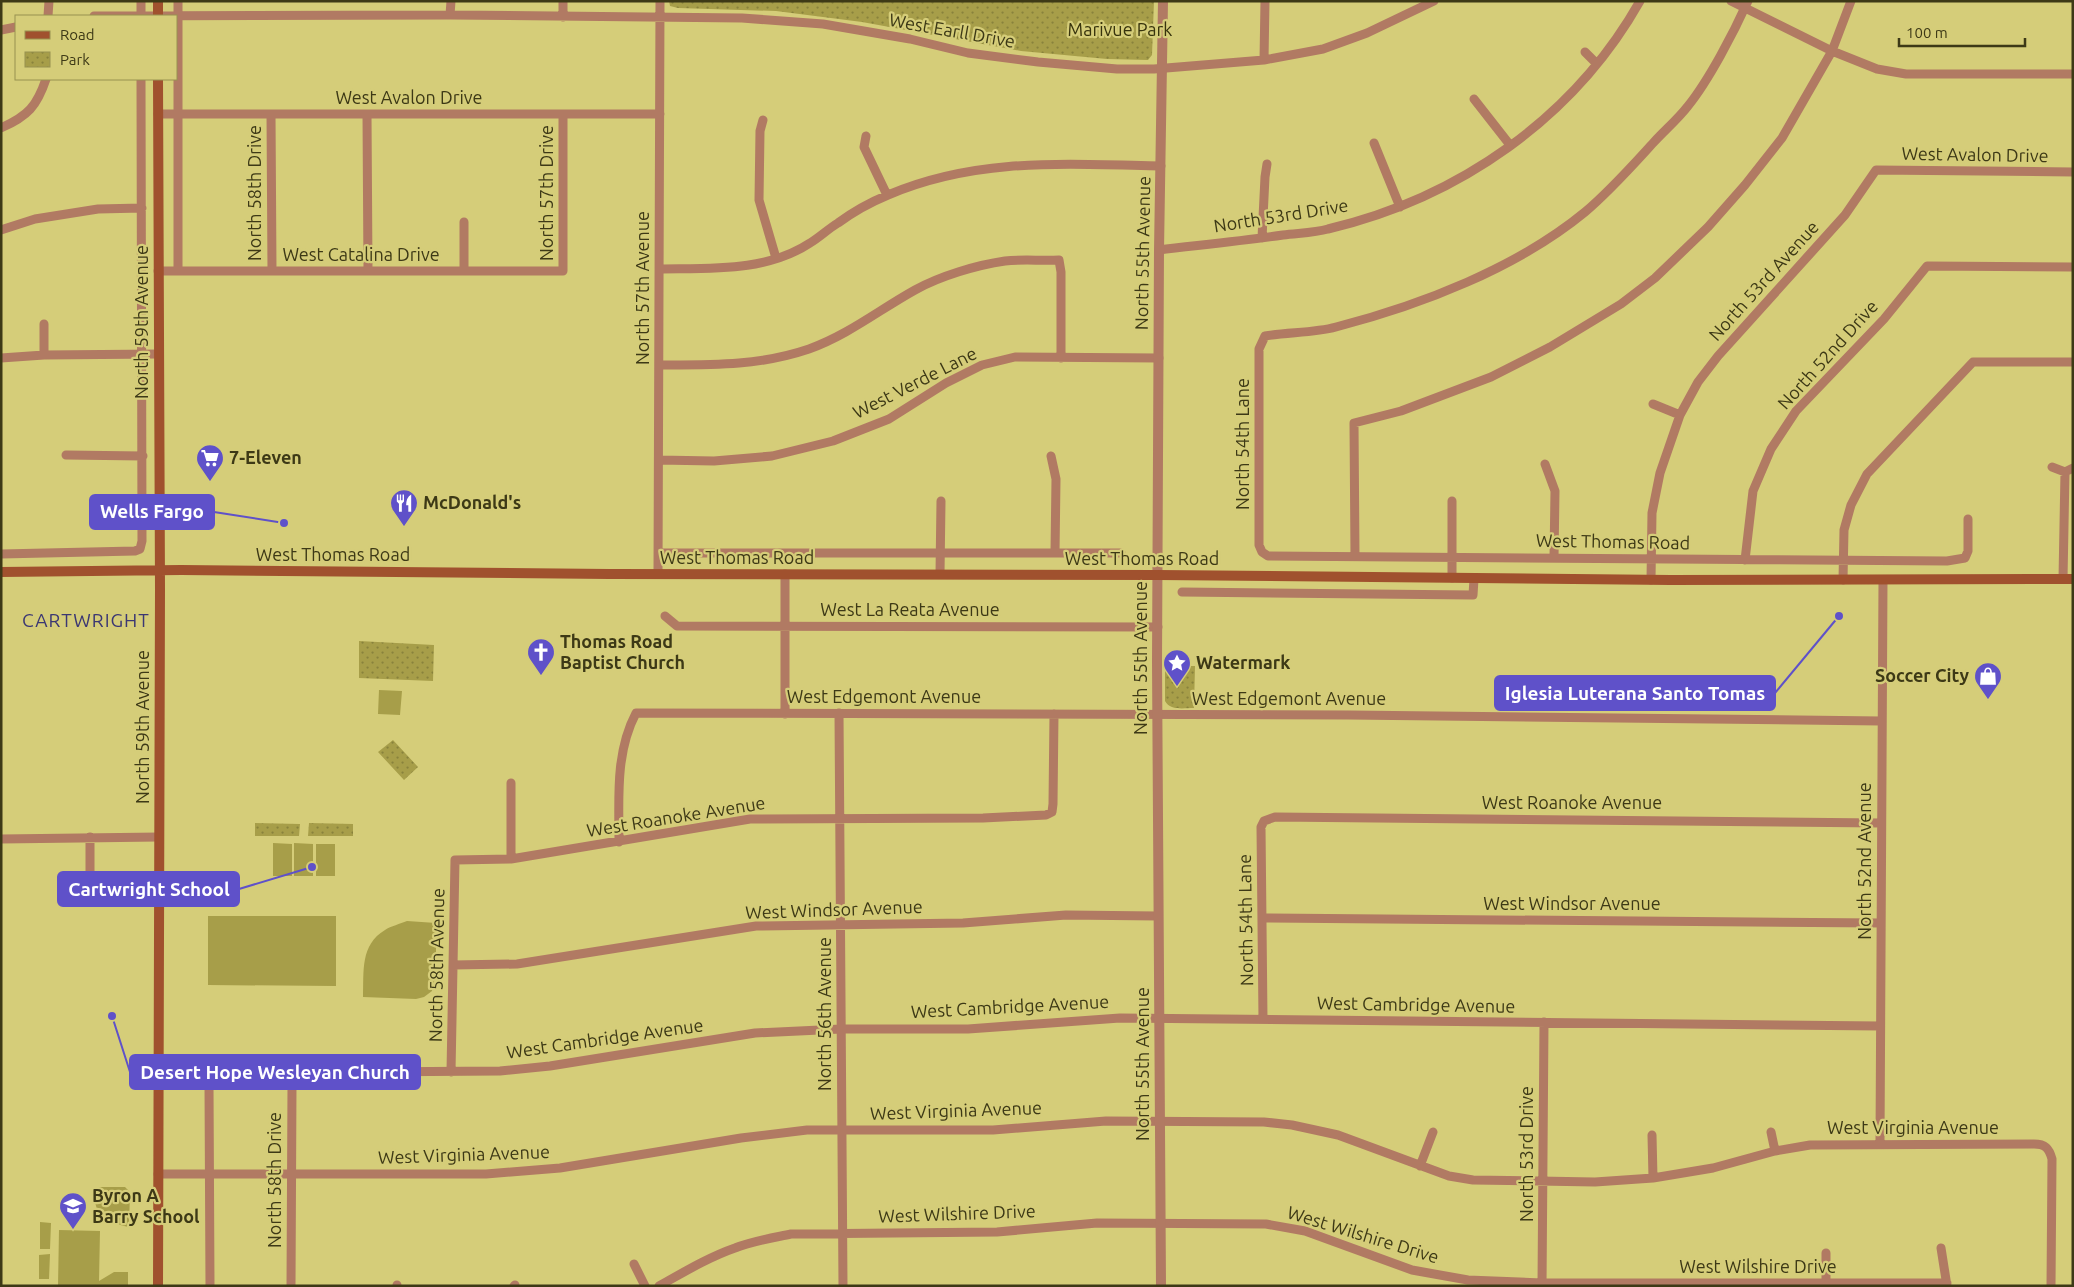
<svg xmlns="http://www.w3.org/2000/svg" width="2074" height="1287" viewBox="0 0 2074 1287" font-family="Ubuntu,sans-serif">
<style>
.park{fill:url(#park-dots)}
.pitch{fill:#a79e49}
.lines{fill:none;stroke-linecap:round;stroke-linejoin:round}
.minor{stroke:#b17a63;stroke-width:9}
.tertiary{stroke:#b17a63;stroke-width:10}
.secondary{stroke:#a0512e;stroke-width:10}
.labels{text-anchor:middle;stroke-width:4.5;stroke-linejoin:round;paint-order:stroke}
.park-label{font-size:18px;fill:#37330d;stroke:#d5cd79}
.street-label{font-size:18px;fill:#3d3916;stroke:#d5cd79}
.poi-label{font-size:18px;font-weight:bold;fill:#3d3916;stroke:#d5cd79;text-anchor:start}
.neighbourhood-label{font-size:19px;letter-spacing:1px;fill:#3b3773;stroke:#d5cd79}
.leader{fill:none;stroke:#5f51c9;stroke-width:2}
.callout-dot{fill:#5f51c9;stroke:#d5cd79;stroke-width:2}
.callout{fill:#5f51c9;stroke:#5f51c9;stroke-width:2}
.callout-label{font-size:19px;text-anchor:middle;font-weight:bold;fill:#fff}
</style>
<defs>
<pattern id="park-dots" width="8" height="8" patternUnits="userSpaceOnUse" patternTransform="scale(1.25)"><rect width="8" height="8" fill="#a79e49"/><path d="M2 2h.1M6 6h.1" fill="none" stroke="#89823c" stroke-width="1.8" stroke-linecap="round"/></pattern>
</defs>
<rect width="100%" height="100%" fill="#d5cd79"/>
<path class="park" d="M669,1H1154L1152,55L1148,60L1107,59L1021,51L862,22L776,11L678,8L670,6Z
M359,641L434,645L433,681L359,678Z
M1165,666H1195L1194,708C1184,708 1170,711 1165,701Z
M393,740L418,767L404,780L378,752Z
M255,823L300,824L299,836H255Z
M309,823L353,824V836H308Z"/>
<path class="pitch" d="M379,690L402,691L400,715L378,714Z
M273,843L292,844V876H273Z
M294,843L313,844V876H294Z
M316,844H335V876H316Z
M208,916H336V986L208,985Z
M407,921L436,923V973L432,991L424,997L416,999L363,997C364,971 360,945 385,930C391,926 400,924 407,921Z
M94,1187H125L130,1192L129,1227C102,1221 94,1216 94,1187Z
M40,1222L51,1223L50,1249H40Z
M59,1230L100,1231L99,1281L114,1272H128V1286H58Z
M50,1254L49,1279H39V1255Z"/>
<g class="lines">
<path class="minor" d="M141,1V16
M178,1V271
M563,1V17
M1731,1L1832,51L1877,69L1906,74H2073
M1748,1C1734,32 1709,80 1688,106C1678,119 1665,130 1654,142C1632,166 1610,191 1585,212C1517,268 1421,305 1336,327C1314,333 1289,332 1265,336L1259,349V545L1262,552L1268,556L1947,561L1965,558L1968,551V519
M450,15L451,1
M48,16L49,1
M94,16L450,15L742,18L823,24L910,39L968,53L1038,62L1117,69H1154L1264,60L1323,49L1367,33L1434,1
M1,30L16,27
M1585,52L1596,63
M1264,60L1265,1
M1474,99L1510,145
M158,114H660
M271,114L272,271
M367,114L368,271
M763,120L760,131L759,200L776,258
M1,128C28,116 37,106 46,79
M866,136L864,147L887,195
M1374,143L1400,207
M464,222V271
M1,230L35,219L98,209L142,208
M1262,238L1265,177L1267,164
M1159,250C1201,245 1242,241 1283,235C1298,233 1314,233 1328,229C1459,198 1574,118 1640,1
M659,269C710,268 766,272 810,243C820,237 828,229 838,223C853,212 871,202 888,195C977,157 1067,164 1161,166
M158,271H563V114
M44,324V355
M1,358L44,355L159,354
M659,365C712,365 759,366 809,349C848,335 879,310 915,290C940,276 977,265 1005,261C1023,259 1041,261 1059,260L1061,272V358
M1653,404L1680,415
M66,455L143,456
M1051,456L1056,479L1055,553
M659,460L714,461L772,456L833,441L889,419L946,383L982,365L1015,357L1159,358
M1545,464L1555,491L1554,558
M2052,467L2065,472L2073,468
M658,553H1121
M1,554L135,551L140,549L142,541L141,79
M1355,556L1354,423L1401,411L1491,377L1550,347L1621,304L1655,278L1708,227L1745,185L1782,138L1832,51L1851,1
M1745,560L1753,491L1771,449L1796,411L1884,319L1927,266L2073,267
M658,574L660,1
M785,574V714
M940,574L941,501
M1452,578V501
M2063,579L2065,472
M1651,580L1652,513L1660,473L1680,415L1698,382L1718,356L1845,215L1876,170L2073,172
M1843,580L1844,530L1851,505L1867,474L1973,362H2073
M1182,592L1473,595L1474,579
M665,616L677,626L1158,627
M839,713L843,1286
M511,783V859
M90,837V890
M1,839L159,837
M619,842C619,799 615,753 636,713L1349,715L1881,721
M1263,918L1881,923
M453,965L517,964L756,926L963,923L1066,915L1158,916
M1263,1019L1261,827L1264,821L1275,817L1881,823
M203,1067L209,1085L210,1286
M451,1072L455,860L511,859L750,819L983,818L1046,815L1052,812L1053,804L1054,714
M1771,1132L1775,1151
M1652,1135L1653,1178
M1880,1143L1883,580
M1420,1166L1433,1132
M158,1174H486L560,1168L741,1138L807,1130H993L1106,1121L1264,1122L1292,1125L1338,1135L1449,1176L1473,1180L1595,1182L1653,1178L1713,1168L1775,1151L1810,1145L2034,1144C2045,1144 2049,1148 2052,1159L2051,1286
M1941,1248L1947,1286
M634,1264L645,1286
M1826,1283V1253
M397,1285V1286
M291,1286L292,1085L295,1074L305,1070L361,1072L500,1071L550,1066L755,1033L841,1029H968L1120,1018L1880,1026
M514,1286L515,1285
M659,1286C684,1272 709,1257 735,1248C753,1241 772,1238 791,1234L997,1232L1097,1223L1266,1224L1305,1231L1412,1270L1468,1280L1542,1283H1947
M1542,1286L1544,1022"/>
<path class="tertiary" d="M1161,1286L1157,662L1159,250L1163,1"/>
<path class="secondary" d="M158,1V16
M158,79L160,589L158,1286
M1,572L181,570L609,574L1158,575L1671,580L2073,579"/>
</g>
<defs>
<g id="supermarket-pin" transform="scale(1.4375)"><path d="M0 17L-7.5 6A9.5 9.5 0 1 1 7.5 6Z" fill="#5f51c9" stroke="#d5cd79"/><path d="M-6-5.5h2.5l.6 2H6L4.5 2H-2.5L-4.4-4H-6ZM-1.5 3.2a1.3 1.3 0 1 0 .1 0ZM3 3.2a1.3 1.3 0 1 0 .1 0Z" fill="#fff"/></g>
<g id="restaurant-pin" transform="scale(1.4375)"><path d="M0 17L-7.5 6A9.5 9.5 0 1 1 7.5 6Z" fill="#5f51c9" stroke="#d5cd79"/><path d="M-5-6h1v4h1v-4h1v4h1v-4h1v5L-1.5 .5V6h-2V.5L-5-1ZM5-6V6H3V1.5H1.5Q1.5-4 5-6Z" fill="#fff"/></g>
<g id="church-pin" transform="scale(1.4375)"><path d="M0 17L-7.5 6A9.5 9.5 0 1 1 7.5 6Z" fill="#5f51c9" stroke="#d5cd79"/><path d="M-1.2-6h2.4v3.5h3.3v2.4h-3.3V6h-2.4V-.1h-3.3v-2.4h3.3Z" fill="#fff"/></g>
<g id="sight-pin" transform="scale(1.4375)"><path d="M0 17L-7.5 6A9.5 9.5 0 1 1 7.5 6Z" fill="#5f51c9" stroke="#d5cd79"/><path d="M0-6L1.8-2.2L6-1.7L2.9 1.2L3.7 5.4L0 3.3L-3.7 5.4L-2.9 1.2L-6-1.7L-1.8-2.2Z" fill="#fff"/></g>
<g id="shop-pin" transform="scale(1.4375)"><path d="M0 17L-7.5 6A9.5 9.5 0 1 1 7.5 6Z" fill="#5f51c9" stroke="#d5cd79"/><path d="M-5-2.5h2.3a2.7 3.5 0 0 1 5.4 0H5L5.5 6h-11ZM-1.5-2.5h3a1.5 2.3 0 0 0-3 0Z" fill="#fff"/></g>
<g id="school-pin" transform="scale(1.4375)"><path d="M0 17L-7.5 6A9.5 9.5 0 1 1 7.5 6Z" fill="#5f51c9" stroke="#d5cd79"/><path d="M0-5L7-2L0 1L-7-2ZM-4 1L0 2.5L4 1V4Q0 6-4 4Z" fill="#fff"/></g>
</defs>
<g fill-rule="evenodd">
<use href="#supermarket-pin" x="210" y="458"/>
<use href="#restaurant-pin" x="404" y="503"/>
<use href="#church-pin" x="541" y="652"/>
<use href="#sight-pin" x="1177" y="663"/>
<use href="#shop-pin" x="1988" y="676"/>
<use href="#school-pin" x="73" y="1206"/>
</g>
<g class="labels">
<g class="park-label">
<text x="1120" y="36">Marivue Park</text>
</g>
<g class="street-label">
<text transform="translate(952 31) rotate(10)" y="6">West Earll Drive</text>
<text x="409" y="104">West Avalon Drive</text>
<text transform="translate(1975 155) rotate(1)" y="6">West Avalon Drive</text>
<text transform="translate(255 193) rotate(-90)" y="6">North 58th Drive</text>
<text transform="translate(547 193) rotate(-90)" y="6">North 57th Drive</text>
<text transform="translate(1281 216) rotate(-9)" y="6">North 53rd Drive</text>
<text transform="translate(1143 253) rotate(-89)" y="6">North 55th Avenue</text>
<text x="361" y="261">West Catalina Drive</text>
<text transform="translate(1764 281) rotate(-48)" y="6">North 53rd Avenue</text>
<text transform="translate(643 288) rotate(-90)" y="6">North 57th Avenue</text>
<text transform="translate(142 322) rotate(-90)" y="6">North 59th Avenue</text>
<text transform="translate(1828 355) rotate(-48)" y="6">North 52nd Drive</text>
<text transform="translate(915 383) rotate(-27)" y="6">West Verde Lane</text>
<text transform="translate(1243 444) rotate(-90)" y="6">North 54th Lane</text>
<text transform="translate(1613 542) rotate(1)" y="6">West Thomas Road</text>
<text x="333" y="561">West Thomas Road</text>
<text x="737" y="564">West Thomas Road</text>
<text x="1142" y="565">West Thomas Road</text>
<text x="910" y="616">West La Reata Avenue</text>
<text transform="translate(1141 658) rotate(-90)" y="6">North 55th Avenue</text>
<text x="884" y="703">West Edgemont Avenue</text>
<text x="1289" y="705">West Edgemont Avenue</text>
<text transform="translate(143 727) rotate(-90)" y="6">North 59th Avenue</text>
<text x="1572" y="809">West Roanoke Avenue</text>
<text transform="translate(676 817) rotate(-9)" y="6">West Roanoke Avenue</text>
<text transform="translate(1865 861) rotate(-90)" y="6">North 52nd Avenue</text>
<text x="1572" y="910">West Windsor Avenue</text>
<text transform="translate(834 910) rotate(-2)" y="6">West Windsor Avenue</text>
<text transform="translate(1246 920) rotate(-91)" y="6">North 54th Lane</text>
<text transform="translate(437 965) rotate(-89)" y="6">North 58th Avenue</text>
<text transform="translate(1416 1005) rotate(1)" y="6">West Cambridge Avenue</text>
<text transform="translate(1010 1007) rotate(-3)" y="6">West Cambridge Avenue</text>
<text transform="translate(825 1014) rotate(-90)" y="6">North 56th Avenue</text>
<text transform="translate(605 1039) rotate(-8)" y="6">West Cambridge Avenue</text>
<text transform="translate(1143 1064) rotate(-90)" y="6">North 55th Avenue</text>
<text transform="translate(956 1111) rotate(-2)" y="6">West Virginia Avenue</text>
<text x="1913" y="1134">West Virginia Avenue</text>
<text transform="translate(1527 1154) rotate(-90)" y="6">North 53rd Drive</text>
<text transform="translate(464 1155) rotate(-2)" y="6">West Virginia Avenue</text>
<text transform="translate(275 1180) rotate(-90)" y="6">North 58th Drive</text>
<text transform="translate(957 1214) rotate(-2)" y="6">West Wilshire Drive</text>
<text transform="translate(1363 1235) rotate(17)" y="6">West Wilshire Drive</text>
<text x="1758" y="1273">West Wilshire Drive</text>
</g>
<g class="poi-label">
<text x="229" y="464">7-Eleven</text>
<text x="423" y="509">McDonald's</text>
<text x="560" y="648">Thomas Road<tspan x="560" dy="21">Baptist Church</tspan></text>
<text x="1196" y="669">Watermark</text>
<text x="1969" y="682" text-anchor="end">Soccer City</text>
<text x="92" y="1202">Byron A<tspan x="92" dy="21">Barry School</tspan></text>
</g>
<g class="neighbourhood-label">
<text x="86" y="627">CARTWRIGHT</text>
</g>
</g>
<path class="leader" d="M284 523L214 512M1839 616L1775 693M312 867L239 889M112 1016L130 1072"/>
<g class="callout-dot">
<circle cx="284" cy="523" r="5"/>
<circle cx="1839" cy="616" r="5"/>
<circle cx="312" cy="867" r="5"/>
<circle cx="112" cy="1016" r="5"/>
</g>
<g class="callout">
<rect x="90" y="495" width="124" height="34" rx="5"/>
<rect x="1495" y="676" width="280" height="34" rx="5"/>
<rect x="58" y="872" width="181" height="34" rx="5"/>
<rect x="130" y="1055" width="290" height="34" rx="5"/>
</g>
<g class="callout-label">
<text x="152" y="518">Wells Fargo</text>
<text x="1635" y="700">Iglesia Luterana Santo Tomas</text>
<text x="149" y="896">Cartwright School</text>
<text x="275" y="1079">Desert Hope Wesleyan Church</text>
</g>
<rect width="2074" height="1287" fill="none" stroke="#3d3916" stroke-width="5"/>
<rect x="15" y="15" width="162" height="65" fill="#d5cd79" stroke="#989251"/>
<rect x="25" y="31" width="25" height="8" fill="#a0512e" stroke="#989251"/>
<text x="60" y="40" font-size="15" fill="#3d3916">Road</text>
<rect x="25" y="52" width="25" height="15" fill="url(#park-dots)" stroke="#989251"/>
<text x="60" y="65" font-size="15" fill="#3d3916">Park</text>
<path d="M1899 38v8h126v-8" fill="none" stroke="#3d3916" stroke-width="2.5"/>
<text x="1906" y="38" font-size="15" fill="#3d3916" stroke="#d5cd79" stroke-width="4" paint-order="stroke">100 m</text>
</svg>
